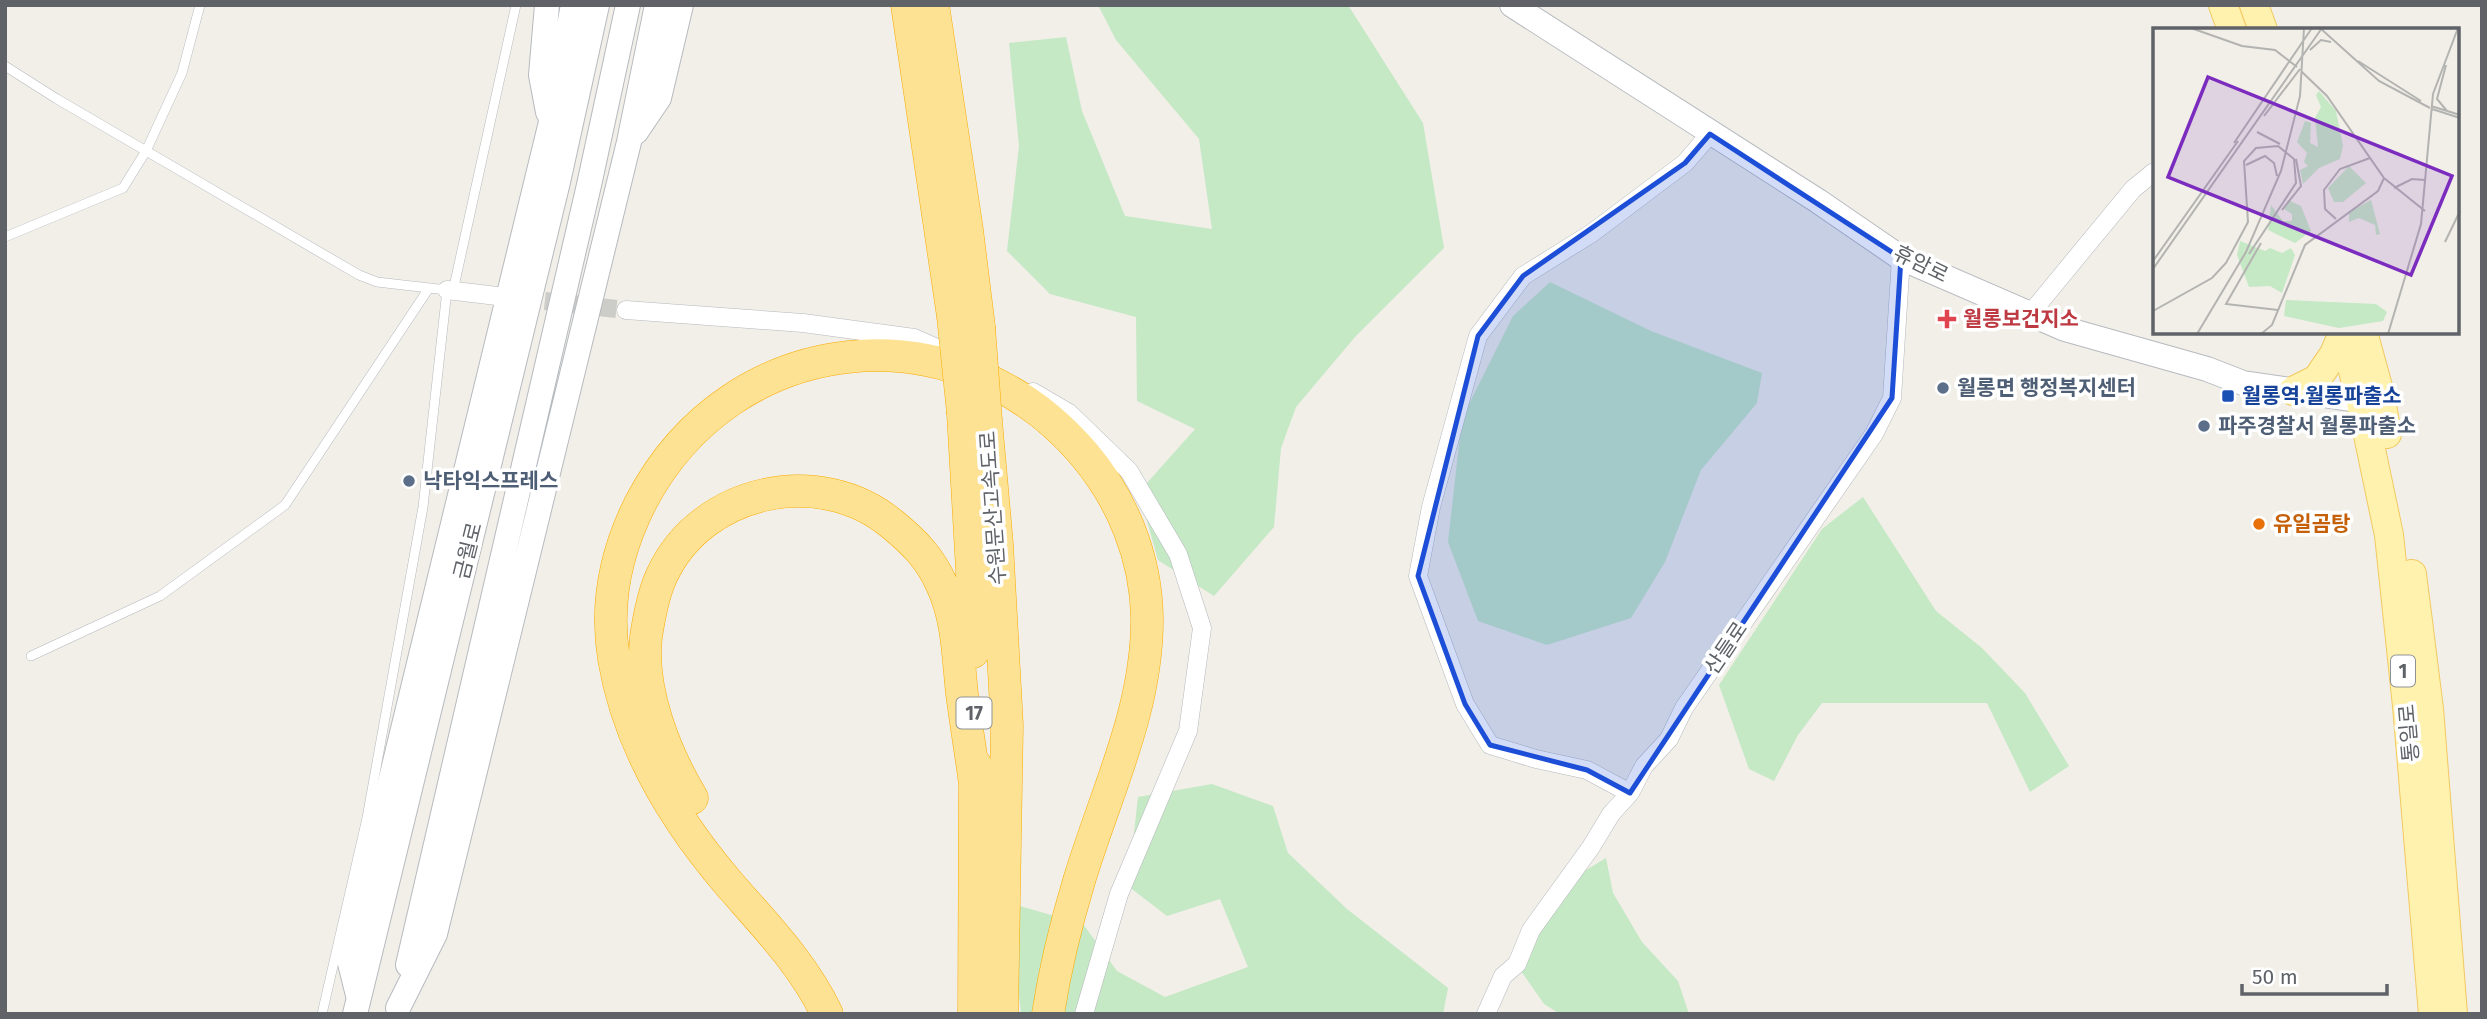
<svg xmlns="http://www.w3.org/2000/svg" width="2487" height="1019" viewBox="0 0 2487 1019" font-family="'Fira Sans','Noto Sans KR',sans-serif">
<style>
.green{fill:#c5e8c5}
.lines{fill:none;stroke-linecap:round;stroke-linejoin:round}
.street-tunnel{stroke:#ccccc8;stroke-width:18;stroke-dasharray:18 9;stroke-linecap:butt}
.lane-casing{stroke:#b5b8bc;stroke-width:10}
.street-casing{stroke:#b5b8bc;stroke-width:19}
.secondary-casing{stroke:#b6babf;stroke-width:26}
.primary-casing{stroke:#f2c960;stroke-width:30}
.highway-casing{stroke:#f9ab00;stroke-width:33}
.lane{stroke:#fff;stroke-width:9}
.street{stroke:#fff;stroke-width:18}
.secondary{stroke:#fff;stroke-width:24}
.primary{stroke:#fff2af;stroke-width:28}
.highway{stroke:#fde293;stroke-width:32}
.highway-bridge-casing{stroke:#f9ab00;stroke-width:33;stroke-linecap:butt}
.highway-bridge{stroke:#fde293;stroke-width:32}
.marked{fill:#1d4ed8;fill-opacity:0.2;stroke:#1d4ed8;stroke-width:5;stroke-linejoin:round}
.health-dot{fill:#e0444e;stroke:#fff;stroke-width:2.5}
.service-dot{fill:#5c6f8a;stroke:#fff;stroke-width:2.5}
.transit-dot{fill:#1a4fb4;stroke:#fff;stroke-width:2.5}
.food-dot{fill:#e8710a;stroke:#fff;stroke-width:2.5}
.labels{text-anchor:middle;stroke-width:7;stroke-linejoin:round;paint-order:stroke}
.shield{fill:#fff;stroke:#8f9295;stroke-width:2}
.shield-label{font-size:19px;font-weight:bold;fill:#5f6368}
.street-label{font-size:21px;fill:#5f6368;stroke:#fff}
.health-label{font-size:21px;font-weight:bold;fill:#be3a42;stroke:#fff;text-anchor:start}
.service-label{font-size:21px;font-weight:bold;fill:#4e5e75;stroke:#fff;text-anchor:start}
.transit-label{font-size:21px;font-weight:bold;fill:#164399;stroke:#fff;text-anchor:start}
.food-label{font-size:21px;font-weight:bold;fill:#c56008;stroke:#fff;text-anchor:start}
.inset-road{fill:none;stroke:#b3b3b1;stroke-width:2}
.view{fill:#7b2cbf;fill-opacity:0.15;stroke:#7b2cbf;stroke-width:3.5}
.inset-edge{fill:none;stroke:#5f6368;stroke-width:3.5}
</style>
<rect width="100%" height="100%" fill="#f1efe8"/>
<path class="green" d="M1098,5H1348L1423,123L1444,248L1355,337L1296,407L1281,448L1274,527L1214,596L1158,560L1139,492L1195,429L1137,401L1136,317L1050,294L1007,251L1019,146L1009,43L1066,37L1082,111L1125,216L1212,229L1199,139L1116,40Z
M1550,282L1651,331L1762,373L1757,403L1701,470L1665,562L1631,618L1547,645L1478,621L1448,542L1462,418L1513,316Z
M1863,497L1936,611L1982,648L2025,693L2069,766L2030,792L1987,703H1822L1798,735L1774,781L1749,769L1719,685L1822,529Z
M1212,784L1273,806L1288,853L1347,909L1448,988L1443,1014H1021L1009,903L1083,924L1117,971L1165,997L1248,967L1220,899L1167,916L1128,886L1138,797Z
M1606,858L1613,893L1642,942L1678,981L1689,1014H1560L1544,1004L1521,971L1539,918L1581,873Z"/>
<g class="lines">
<path class="street-tunnel" d="M518,298L626,310"/>
<g class="lane-casing">
<path id="lane" d="M5,66L57,99L359,275L377,282L447,290L423,507L367,818L322,1014
M5,237L123,188L146,151L182,73L200,5
M453,291L516,5
M31,656L160,596L285,505L429,288"/>
</g>
<g class="street-casing">
<path id="street" d="M447,290L497,296
M626,310L803,323L914,338L957,357
M2030,314L2133,189L2154,172
M1033,392L1069,413L1129,471L1178,554L1202,628L1188,731L1119,894L1084,1014
M1630,793L1587,770L1536,759L1490,745L1465,704L1418,576L1431,507L1478,336L1523,276L1592,233L1685,163L1710,134
M1486,1014L1503,976L1517,964L1531,930L1591,847L1611,814L1630,793L1644,766L1669,739L1684,708L1874,434L1892,398L1901,258"/>
</g>
<g class="secondary-casing">
<path id="secondary" d="M547,5L541,75L548,112
M1512,5L1818,201L1901,258L2065,329L2207,369L2243,383L2377,403
M636,132L659,98L681,5
M408,965L589,185L628,5
M358,995L348,955L550,126L573,5
M398,1008L435,934L629,142L657,5
M355,1014L558,182L597,5"/>
</g>
<g class="primary-casing">
<path id="primary" d="M2223,5L2232,30
M2254,5L2263,30
M2343,332L2361,402L2389,535L2407,706L2433,1014
M2363,332L2380,394L2387,434
M2293,391L2317,379L2334,354L2343,333
M2412,574L2429,709L2453,1014"/>
</g>
<g class="highway-casing">
<path id="highway" d="M907,5L953,316
M933,5L967,230L979,327
M963,413L972,570L973,652
M986,421L997,544L1007,725L1002,1014
M692,798C665,753 640,690 646,637C649,617 653,594 662,575C702,489 820,464 892,524C914,542 930,558 942,585C958,619 958,658 962,694C966,724 971,754 975,784
M827,1014C804,965 765,925 730,885C675,821 628,743 614,659C605,605 616,551 641,502C732,328 957,305 1084,454C1122,499 1146,557 1147,617C1148,710 1105,794 1079,881C1066,924 1055,969 1048,1014
M974,1014L975,764"/>
</g>
<use href="#lane" class="lane"/>
<use href="#street" class="street"/>
<use href="#secondary" class="secondary"/>
<use href="#primary" class="primary"/>
<use href="#highway" class="highway"/>
<g class="highway-bridge-casing">
<path id="highway-bridge" d="M953,316L963,413
M979,327L986,421"/>
</g>
<use href="#highway-bridge" class="highway-bridge"/>
</g>
<path class="marked" d="M1710,134L1901,258L1892,398L1630,793L1587,770L1490,745L1465,704L1418,576L1478,336L1523,276L1685,163Z"/>
<path class="health-dot" d="M1943.5 308.5h7v7h7v7h-7v7h-7v-7h-7v-7h7z"/>
<g class="service-dot">
<circle cx="1943" cy="388" r="7"/>
<circle cx="2204" cy="426" r="7"/>
<circle cx="409" cy="481" r="7"/>
</g>
<rect class="transit-dot" x="2221" y="389" width="14" height="14" rx="3.5"/>
<circle class="food-dot" cx="2259" cy="524" r="7"/>
<g class="labels">
<g class="shield">
<rect x="2391" y="655.5" width="24" height="31" rx="5"/>
<rect x="956.5" y="697.5" width="35" height="31" rx="5"/>
</g>
<g class="shield-label">
<text x="2403" y="678">1</text>
<text x="974" y="720">17</text>
</g>
<g class="street-label">
<text transform="translate(1921 264) rotate(26)" y="7">휴암로</text>
<text transform="translate(993 508) rotate(-94)" y="7">수원문산고속도로</text>
<text transform="translate(468 551) rotate(-76)" y="7">금월로</text>
<text transform="translate(1726 648) rotate(-56)" y="7">산들로</text>
<text transform="translate(2409 733) rotate(-95)" y="7">통일로</text>
</g>
<g class="health-label">
<text x="1963" y="326">월롱보건지소</text>
</g>
<g class="service-label">
<text x="1957" y="395">월롱면 행정복지센터</text>
<text x="2218" y="433">파주경찰서 월롱파출소</text>
<text x="423" y="488">낙타익스프레스</text>
</g>
<g class="transit-label">
<text x="2242" y="403">월롱역.월롱파출소</text>
</g>
<g class="food-label">
<text x="2273" y="531">유일곰탕</text>
</g>
</g>
<g transform="translate(2153 28)">
<rect width="306" height="306" fill="#f1efe8"/>
<path d="M166,63L183,83L190,118L187,131L166,140L150,156L147,142L155,138L151,134L154,125L144,114L152,93L158,95L157,115L165,119L162,90L168,79L163,67ZM196,138L213,155L190,174H181L175,160ZM135,172L148,178L158,203L142,215L115,202L118,177L130,193H139V186L131,181ZM218,172L227,206L223,207L222,197L206,190L196,194V184ZM87,213L112,223L117,220L129,225L138,220L142,227L129,265L117,258L96,259L84,227ZM133,272L223,276L234,284L230,293L186,300L131,288Z" fill="#c5e8c5"/>
<path class="inset-road" d="M38,0L89,18L122,22L144,39M167,0L226,53L277,80M157,22L168,12L178,14M205,33L268,73M293,37L284,71L294,83M149,44L174,68L231,150L272,183M278,78L307,87M279,81L307,90M111,88L147,41M104,104L127,116M81,115L159,0M93,137L112,128L121,135L124,148M241,160L259,151L272,152M129,182L148,158L143,131M183,191L172,181L171,162L187,141L217,130M292,214L307,183M108,215L73,276L125,282M0,233L85,113M0,241L169,0M0,283L59,250L73,235L95,194L91,133L103,120L125,118L141,131L143,155L96,226M44,306L93,224L128,143L147,68L151,0M108,306L119,297L152,217L225,163L231,150M235,306L268,196L280,66L305,0"/>
<path class="view" d="M55,49L299,148L258,247L15,149Z"/>
<rect width="306" height="306" class="inset-edge"/>
</g>
<rect width="2487" height="1019" fill="none" stroke="#5f6368" stroke-width="14"/>
<path d="M2242 984v10h145v-10" fill="none" stroke="#5f6368" stroke-width="3.5"/>
<text x="2252" y="984" font-size="21" fill="#5f6368" stroke="#ffffff" stroke-width="5" paint-order="stroke">50 m</text>
</svg>
